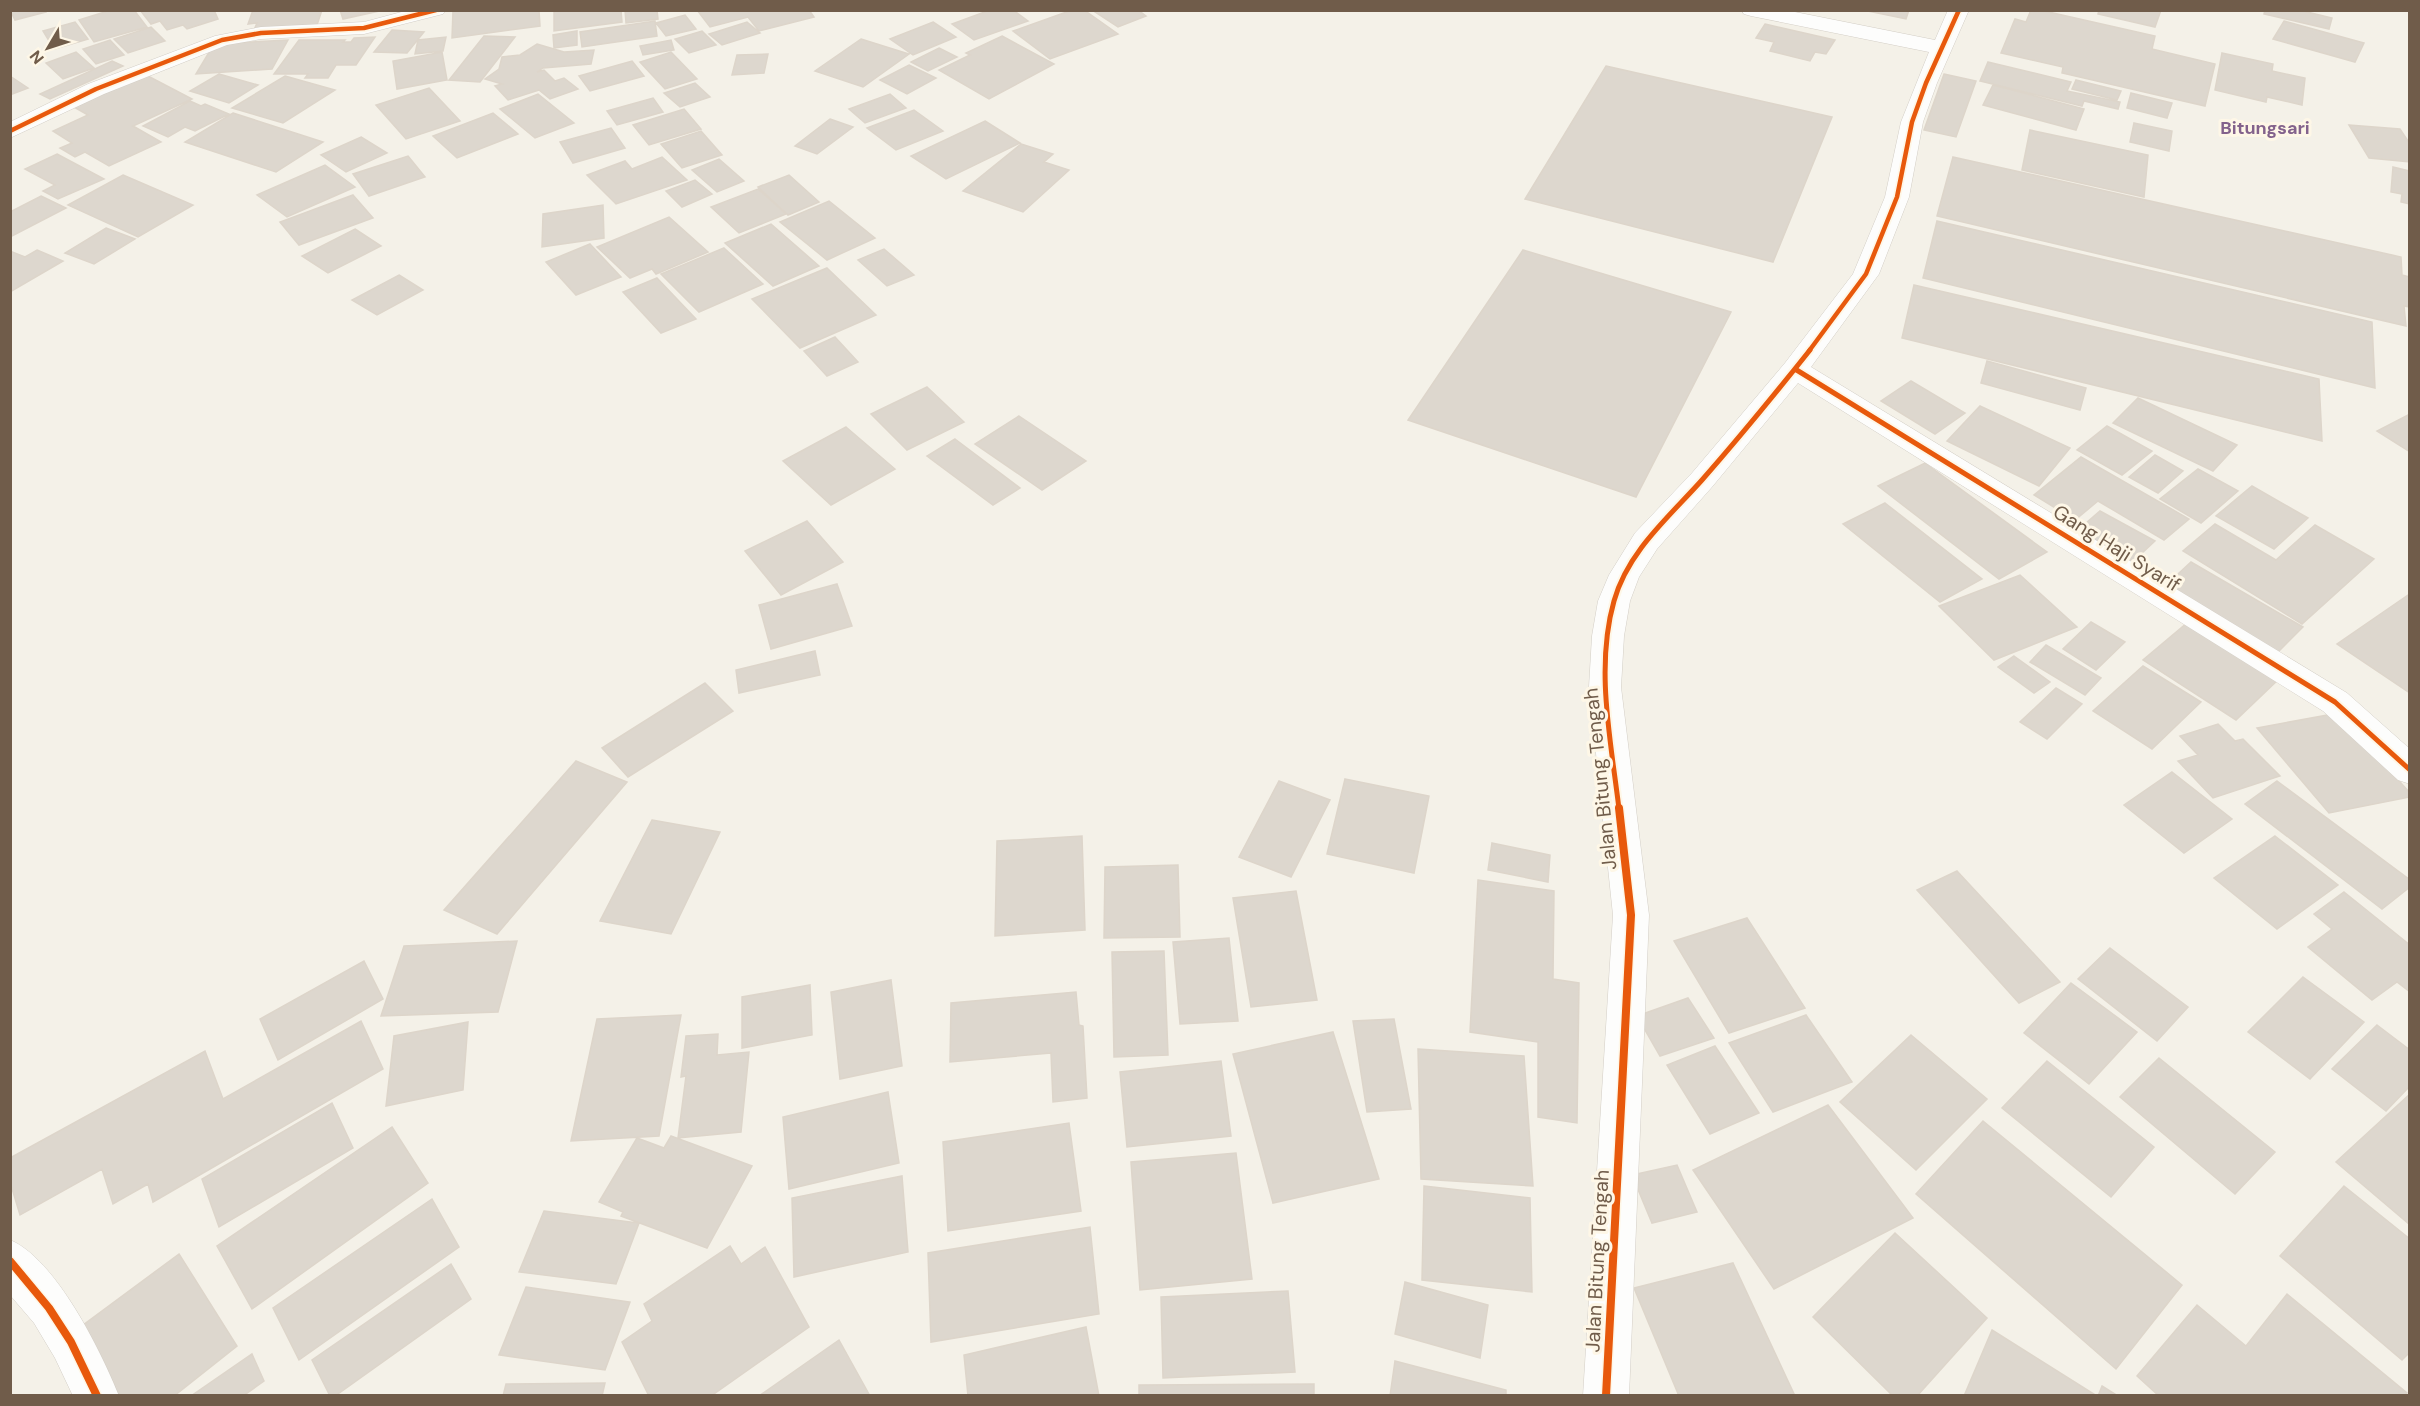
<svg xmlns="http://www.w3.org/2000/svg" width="2420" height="1406" viewBox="0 0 2420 1406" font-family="'DM Sans',sans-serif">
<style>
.building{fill:#ddd7ce;stroke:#ddd5ca;stroke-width:1.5}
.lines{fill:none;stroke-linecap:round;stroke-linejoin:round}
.minor-casing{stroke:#d3cec6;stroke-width:1}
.minor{fill:#fdfdfc;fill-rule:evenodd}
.cycleway-far2-casing{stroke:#fef7e7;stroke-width:8}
.cycleway-far1-casing{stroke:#fef7e7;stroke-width:9}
.cycleway-casing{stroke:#fef7e7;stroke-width:11}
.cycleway-far2{stroke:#e8590c;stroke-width:4.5}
.cycleway-far1{stroke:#e8590c;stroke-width:5}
.cycleway{stroke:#e8590c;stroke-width:8}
.labels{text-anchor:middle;stroke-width:6;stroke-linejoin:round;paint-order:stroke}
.far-quarter-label{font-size:18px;font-weight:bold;fill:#83628c;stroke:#fef7e7}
.street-label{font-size:20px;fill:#705c4a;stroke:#fef7e7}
</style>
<rect width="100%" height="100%" fill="#f4f1e8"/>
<path class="building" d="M10,10H45L46,12L15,20Z
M111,10H134L147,27L94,42L79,20Z
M140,10H214L218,19L187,29L183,25L167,30L160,21L151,24Z
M253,10H322L317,25L254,30L257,23L248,24Z
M340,10H384L343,19Z
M539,10L540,26L452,38L453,11Z
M554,10H621L622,22L554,31Z
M625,10H657L658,19L626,23Z
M697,10H809L814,17L759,31L748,17L710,27Z
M990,10H1013L1028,21L974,40L952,24Z
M1072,10H1084L1118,34L1050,59L1013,31Z
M1092,10H1138L1146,16L1118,27Z
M1863,10H1909L1906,19Z
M2031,10H2040L2155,36L2152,49L2215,64L2205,106L2062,73L2063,67L2001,53L2015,19L2026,22Z
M2099,10H2161L2155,27L2098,14Z
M2265,10H2299L2332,18L2329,29L2264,14Z
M685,15L696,29L666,36L656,23Z
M655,21L657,36L582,47L580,32Z
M2284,21L2364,43L2355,62L2273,39Z
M75,22L88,39L54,49L43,31Z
M747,22L760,33L722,45L709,34Z
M933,22L956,37L913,55L890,39Z
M1765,24L1835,40L1826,54L1815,52L1810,61L1770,51L1774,42L1756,38Z
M151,27L165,41L128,53L114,39Z
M392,30L424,32L407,53L374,52Z
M577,31V45L554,48L553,35Z
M702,31L716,45L689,53L675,39Z
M484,36L515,37L480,82L449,80Z
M1002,36L1054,64L989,99L939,70L970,55L966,53Z
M375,37L356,65H336L328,78H305L308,74H274L299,40H345L343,42H351L354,38Z
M446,37L443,51L415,54L418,40Z
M861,39L909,54L863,87L815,71Z
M110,40L124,55L96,64L83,49Z
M288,40L272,69L196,74L214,44Z
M671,40L674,50L643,55L640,46Z
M537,44L564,52L594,50L591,64L543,68L537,72L544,70L555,81L564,78L578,89L550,99L539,90L508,100L495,86L502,84L485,79L499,69L502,57L520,55Z
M939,48L957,57L928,71L911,62Z
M76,52L94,68L63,79L46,63Z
M442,52L447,80L397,89L393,61Z
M671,52L697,79L665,89L640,62Z
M2222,53L2273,64L2272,71L2305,78L2302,105L2267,97L2266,102L2215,90Z
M768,54L764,73L732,75L737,55Z
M112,61L123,66L50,99L40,94Z
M632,61L644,76L590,91L579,76Z
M1988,62L2071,82L2067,91L2120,102L2118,109L2084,101L2082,106L1980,81Z
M909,65L936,78L907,94L880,80Z
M1606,66L1832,117L1773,262L1525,199Z
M219,74L258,85L229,103L190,91Z
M1944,74L1976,81L1956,137L1924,130Z
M146,75L192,99L133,126L161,142L109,166L85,152L75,157L60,148L72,143L53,131L88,115L74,107Z
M10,76L28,88L10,95Z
M285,76L335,90L283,123L232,108Z
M2076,80L2121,91L2117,100L2072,89Z
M695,83L710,97L680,107L664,93Z
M1993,85L2084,109L2076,130L1983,105Z
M429,88L460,121L406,139L376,105Z
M2131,93L2172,103L2167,118L2127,108Z
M538,94L574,123L535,138L500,109Z
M890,94L906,108L865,123L849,109Z
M653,98L663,112L617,125L607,111Z
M190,101L201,106L205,104L229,114L195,131L185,127L168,137L143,126Z
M684,109L701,129L649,145L633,125Z
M914,110L943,131L896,150L867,128Z
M233,113L323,142L276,172L185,142Z
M493,113L518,134L457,158L433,136Z
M830,119L853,127L817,154L795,146Z
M985,121L1020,143L946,179L911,156Z
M2134,123L2172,131L2169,151L2130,142Z
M2349,125L2400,129L2410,144V162L2369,158Z
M611,128L625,148L573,163L560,142Z
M2030,130L2148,155L2144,197L2022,170Z
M701,131L722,155L682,168L661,144Z
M361,137L387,153L346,172L321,155Z
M1021,144L1053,154L1044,162L1069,170L1023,212L963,191Z
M57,154L104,179L58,199L43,191L55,185L25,169Z
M408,156L425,177L369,196L353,174Z
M662,157L687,180L616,204L587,175L625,161L632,169Z
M1953,157L2401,257L2402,275L2410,277V307L2404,306L2406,326L1937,216Z
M719,159L744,181L717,192L692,170Z
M325,165L355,187L287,217L257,195Z
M2393,167L2410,171V204L2401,202L2402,194L2391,192Z
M123,175L193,205L138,237L68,205Z
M789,175L819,202L788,215L758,187Z
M695,180L712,194L682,207L666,191Z
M758,189L786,214L739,233L711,207Z
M353,195L373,218L299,245L280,222Z
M41,196L66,208L10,237V212Z
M829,201L875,238L827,260L780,222Z
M603,205L604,238L542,247L543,214Z
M669,217L708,252L656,274L652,269L630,278L597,247Z
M1937,221L2372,322L2375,388L1923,278Z
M771,224L819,266L773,286L725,243Z
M106,228L135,239L94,264L65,253Z
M355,229L381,246L328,273L302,256Z
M590,244L621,277L576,295L546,262Z
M724,248L763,284L699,312L661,274Z
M884,249L914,275L887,286L858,260Z
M37,250L63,261L10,292V251L25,257Z
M1523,250L1731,312L1636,497L1408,420Z
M827,268L876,315L800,348L752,299Z
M399,275L423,290L377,315L352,300Z
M657,278L696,319L661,333L623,292Z
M1914,285L2319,379L2322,441L1902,338Z
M835,337L858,362L827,376L804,351Z
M1987,361L2086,388L2080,410L1981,383Z
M1911,381L1965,413L1935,434L1881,401Z
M927,387L964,422L907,450L871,414Z
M2138,398L2237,445L2213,471L2113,423Z
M1980,406L2070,448L2039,486L1947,441Z
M2410,414V452L2377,431Z
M1019,416L1086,461L1042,490L975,444Z
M2107,426L2152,451L2122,475L2077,450Z
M846,427L895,469L831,505L783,461Z
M955,439L1020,488L993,505L927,456Z
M2155,455L2183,471L2158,493L2129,477Z
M2081,457L2189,519L2164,540L2098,501L2075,520L2034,495Z
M1925,463L2047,552L1999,579L1878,486Z
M2198,469L2238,491L2201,523L2160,499Z
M2252,486L2308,518L2274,549L2216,516Z
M1885,503L1982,579L1940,602L1843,524Z
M2100,511L2155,541L2125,569L2070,537Z
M807,521L843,562L781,595L745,551Z
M2215,524L2276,560L2315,525L2374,559L2302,624L2183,551Z
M2191,562L2303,627L2278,652L2166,585Z
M2020,575L2077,627L1994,660L1939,606Z
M837,584L852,626L771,649L759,605Z
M2408,595L2410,596V693L2337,644Z
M2091,622L2125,642L2096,670L2063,649Z
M2187,623L2279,679L2236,720L2143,660Z
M2046,645L2101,678L2085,695L2030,662Z
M815,651L820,675L739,693L736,670Z
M2014,656L2050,682L2034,693L1998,667Z
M2143,666L2201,702L2152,749L2093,711Z
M705,683L733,711L628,777L602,748Z
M2056,688L2082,704L2047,739L2020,722Z
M2338,713L2410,793V797L2329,813L2257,728Z
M2218,724L2235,741L2243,739L2280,776L2213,798L2178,761L2198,755L2180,736Z
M576,761L627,782L497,934L444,910Z
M2172,772L2232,819L2184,853L2124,805Z
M1345,779L1429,796L1414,873L1327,854Z
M1279,781L1330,800L1291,877L1239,857Z
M2277,781L2410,880V887L2382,909L2245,804Z
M652,820L720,832L671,934L600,921Z
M1082,836L1085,930L995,936L997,841Z
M2275,836L2338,885L2277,929L2214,878Z
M1492,843L1550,855L1548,882L1488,870Z
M1178,865L1180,937L1104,938L1105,867Z
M1957,871L2060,982L2019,1003L1917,890Z
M1478,880L1554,891L1553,979L1579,983L1577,1123L1538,1117V1042L1470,1032Z
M1296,891L1317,1000L1251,1007L1233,898Z
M2344,892L2410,945V992L2397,982L2372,1000L2308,947L2332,929L2314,914Z
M1747,918L1805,1008L1729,1033L1674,941Z
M1229,938L1238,1021L1180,1024L1173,942Z
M517,941L498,1012L381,1016L404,946Z
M2110,948L2188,1007L2157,1041L2078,979Z
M1164,951L1168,1055L1114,1057L1112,952Z
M364,961L383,999L278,1060L260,1019Z
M2303,977L2364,1022L2310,1079L2248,1032Z
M891,980L902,1066L840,1079L831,992Z
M2071,983L2137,1032L2089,1084L2024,1033Z
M810,985L812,1035L742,1048V997Z
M1076,992L1079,1025L1083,1026L1087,1098L1053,1102L1051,1053L950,1062L951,1003Z
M1688,998L1714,1038L1660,1056L1637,1016Z
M681,1015L659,1136L571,1141L597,1019Z
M1806,1015L1852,1082L1773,1112L1729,1043Z
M1394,1019L1411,1109L1367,1112L1353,1021Z
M361,1021L383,1069L153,1202L148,1184L113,1204L102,1169L20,1215L10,1182V1158L205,1051L223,1099Z
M468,1022L463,1090L386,1106L394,1036Z
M2377,1025L2410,1050V1086L2386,1111L2332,1069Z
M1333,1032L1379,1179L1273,1203L1233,1054Z
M718,1034L717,1055L749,1052L741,1132L678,1138L686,1076L681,1077L686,1036Z
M1911,1035L1987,1099L1916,1170L1840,1102Z
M1715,1046L1759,1113L1710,1134L1667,1065Z
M1418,1049L1524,1056L1533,1186L1421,1179Z
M2159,1058L2275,1152L2235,1194L2120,1097Z
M1221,1061L1231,1136L1127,1147L1120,1072Z
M2047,1061L2154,1147L2111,1197L2002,1108Z
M888,1092L899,1163L789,1189L783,1117Z
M2410,1094V1225L2336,1162Z
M332,1103L353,1148L219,1227L202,1179Z
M1828,1105L1913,1218L1774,1289L1693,1170Z
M1983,1121L2182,1285L2116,1369L1916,1194Z
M1069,1123L1081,1211L948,1231L943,1142Z
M392,1127L428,1183L252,1309L217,1246Z
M671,1136L752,1166L707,1248L621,1216L623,1212L599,1202L637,1138L664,1148Z
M1236,1153L1252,1279L1140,1290L1131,1162Z
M1677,1165L1697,1212L1652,1223L1632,1175Z
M902,1176L908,1252L794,1277L792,1198Z
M1424,1186L1530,1198L1532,1292L1422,1280Z
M2344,1186L2410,1239V1352L2402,1360L2280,1256Z
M432,1199L459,1247L299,1360L273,1308Z
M544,1211L639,1223L616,1284L519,1272Z
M1090,1227L1099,1314L931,1342L928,1253Z
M1895,1233L1987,1318L1917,1396H1893L1813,1317Z
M730,1246L741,1264L765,1247L809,1327L711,1396H649L622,1342L652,1321L644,1304Z
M179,1254L237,1346L174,1396H112L75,1331Z
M1733,1263L1795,1396H1679L1634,1288Z
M451,1264L471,1299L335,1396H330L312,1360Z
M1405,1282L1488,1305L1480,1358L1395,1334Z
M526,1287L630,1302L605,1370L499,1355Z
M1288,1291L1295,1372L1163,1378L1161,1297Z
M2287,1294L2407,1393L2405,1396H2159L2137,1376L2197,1305L2246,1346Z
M1086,1327L1099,1396H968L964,1355Z
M1992,1330L2097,1396H1964Z
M839,1340L870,1396H759Z
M252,1354L264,1381L243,1396H191Z
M1395,1361L1506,1390V1396H1390Z
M605,1383L602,1396H503L506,1384Z
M1314,1384V1396H1139V1385Z
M2102,1386L2118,1396H2098Z"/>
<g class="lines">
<g class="minor-casing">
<path id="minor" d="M409,10H446L443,14L364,34L261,39L227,45L104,94L10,138V122L88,84L215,36L261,27L364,22Z
M1741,10H1785L1935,40L1948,10H1969L1937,83L1923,122L1909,197L1879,274L1811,367L2347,693L2410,749V784L2398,780L2323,711L1798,383L1712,487L1657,549L1639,577L1630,601L1624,636L1621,687L1649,915L1629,1396H1583L1613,915L1589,687L1592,636L1598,601L1609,575L1635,533L1692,473L1785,363L1853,274L1885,197L1901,122L1929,52L1751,16L1744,14Z
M10,1240C55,1258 101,1351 119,1396H73L55,1358L34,1323L10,1295Z"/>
</g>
<use href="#minor" class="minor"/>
<g class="cycleway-far2-casing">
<path id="cycleway-far2" d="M10,131L96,89L222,40L261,33L364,28L436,10
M1809,351L1866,274L1897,197L1912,122L1926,83L1959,10"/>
</g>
<g class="cycleway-far1-casing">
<path id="cycleway-far1" d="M1795,369L2335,702L2410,770
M1619,809C1611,741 1595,668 1614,601C1628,551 1669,517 1702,480C1739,438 1775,394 1810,350"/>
</g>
<g class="cycleway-casing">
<path id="cycleway" d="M10,1261L49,1308L71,1342L97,1396
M1606,1396L1631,915L1619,808"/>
</g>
<use href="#cycleway-far2" class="cycleway-far2"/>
<use href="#cycleway-far1" class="cycleway-far1"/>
<use href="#cycleway" class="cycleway"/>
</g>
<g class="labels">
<g class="far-quarter-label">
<text x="2265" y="134">Bitungsari</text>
</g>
<g class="street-label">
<text transform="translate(2117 548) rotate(32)" y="7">Gang Haji Syarif</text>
<text transform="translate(1600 779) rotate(-96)" y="7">Jalan Bitung Tengah</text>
<text transform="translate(1597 1261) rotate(-87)" y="7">Jalan Bitung Tengah</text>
</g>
</g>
<rect width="2420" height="1406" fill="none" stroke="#705c4a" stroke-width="24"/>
<g transform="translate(48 48) rotate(231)" stroke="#fef7e7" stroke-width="4.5" paint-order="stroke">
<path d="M0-4.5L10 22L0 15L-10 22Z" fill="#705c4a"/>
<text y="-9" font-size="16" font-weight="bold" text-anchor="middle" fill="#705c4a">N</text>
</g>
</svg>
